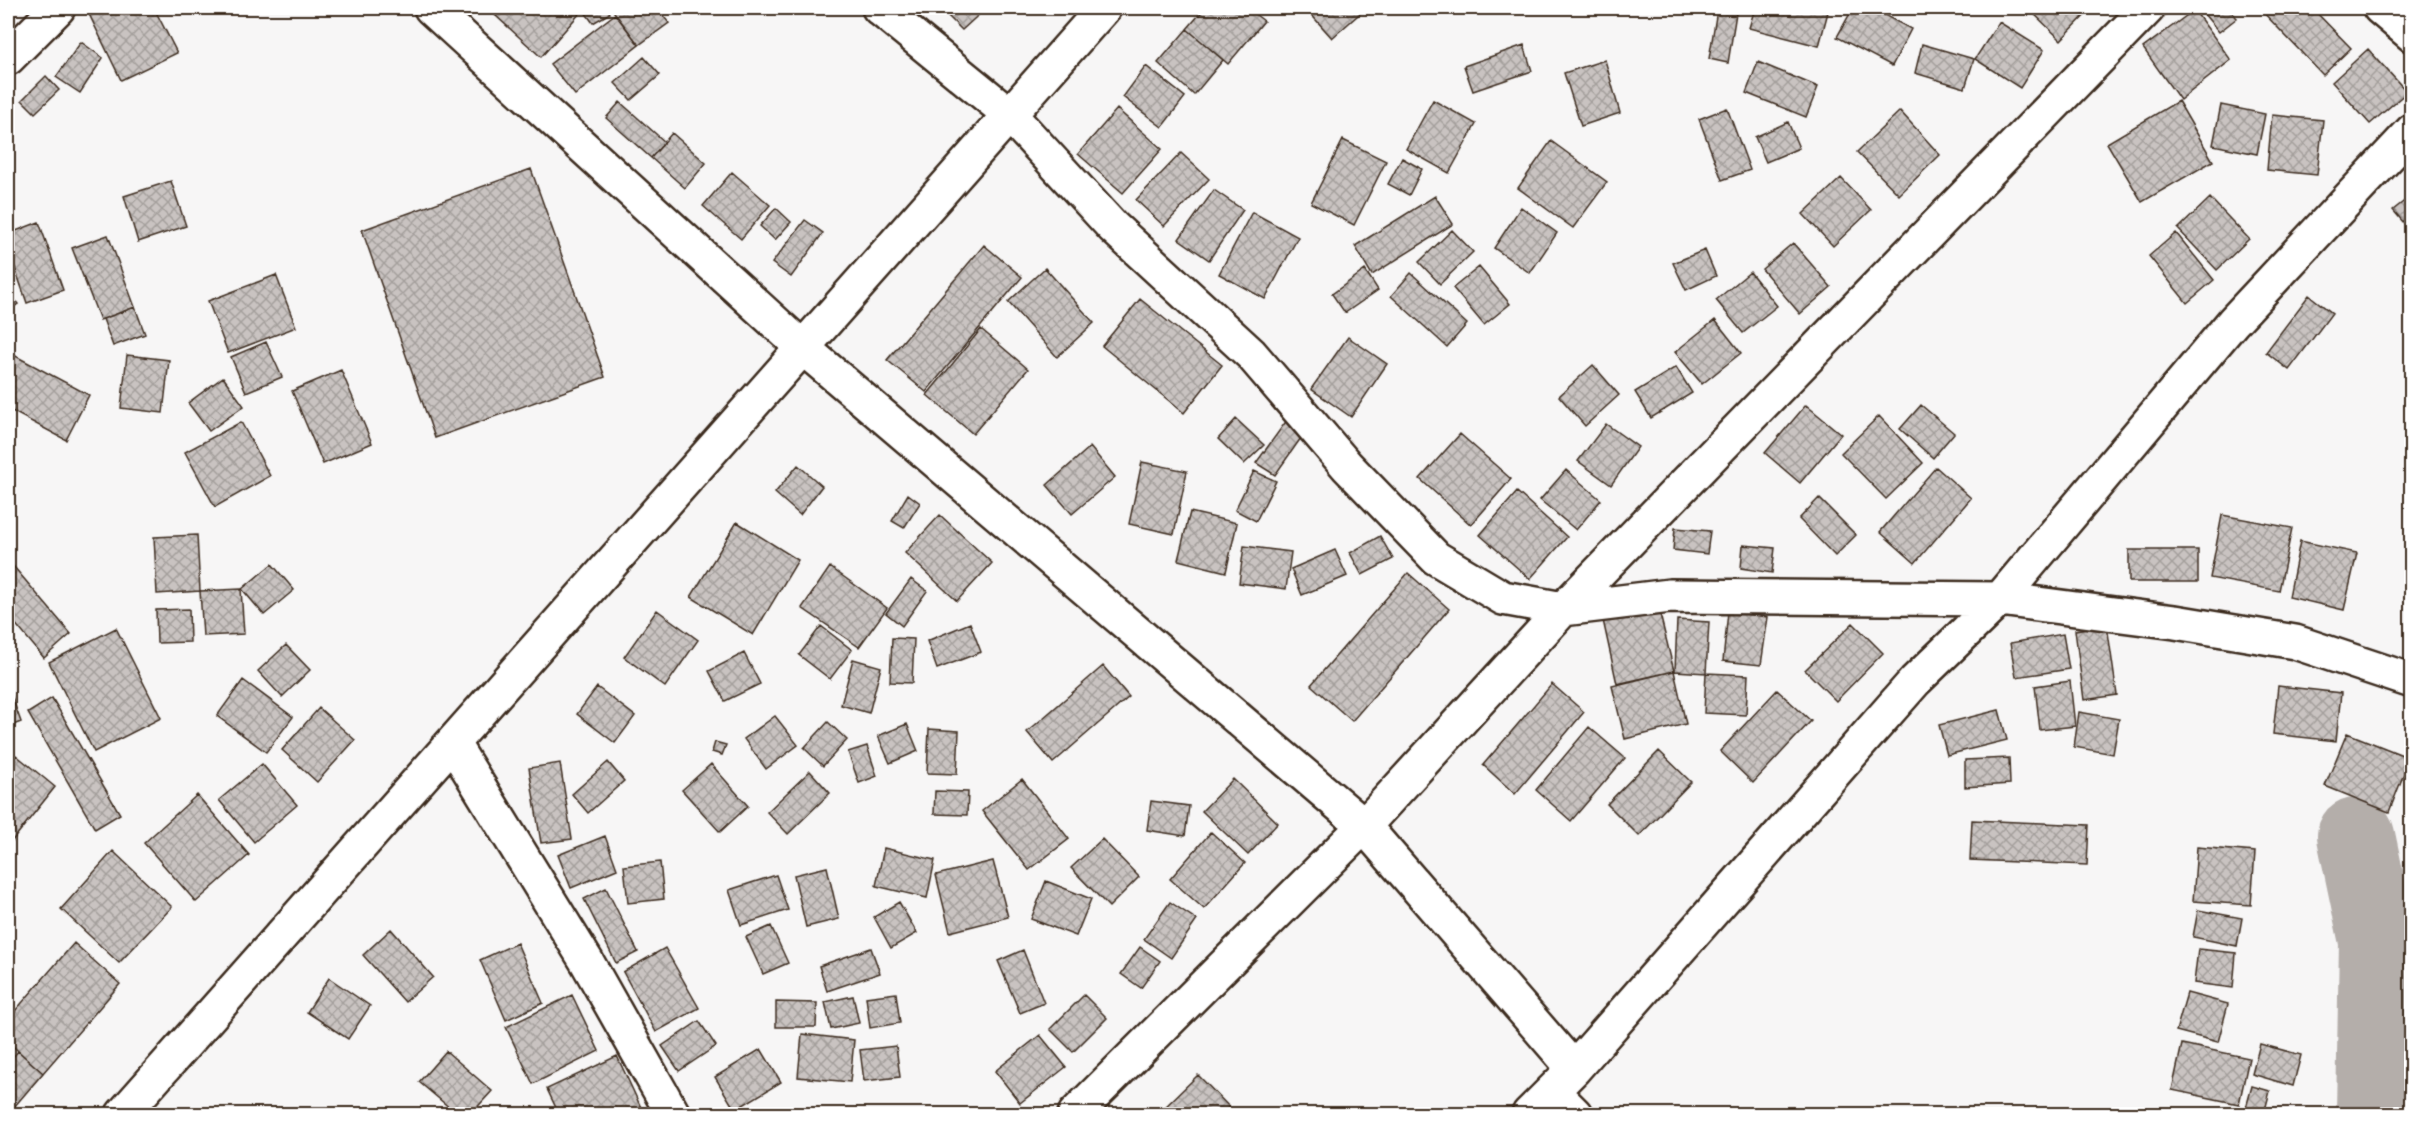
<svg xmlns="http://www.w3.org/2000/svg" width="2419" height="1122" viewBox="0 0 2419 1122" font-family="Kalam,sans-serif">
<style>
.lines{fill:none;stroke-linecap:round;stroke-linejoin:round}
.river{stroke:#b4aeaa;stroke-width:78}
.building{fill:url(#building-cross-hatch);stroke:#3b2a1e;stroke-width:1.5}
.street-casing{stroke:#3b2a1e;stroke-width:38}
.street{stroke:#fff;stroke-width:33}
</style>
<defs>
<pattern id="building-cross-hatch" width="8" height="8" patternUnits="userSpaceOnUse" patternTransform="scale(1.5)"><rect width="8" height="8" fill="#c9c3c1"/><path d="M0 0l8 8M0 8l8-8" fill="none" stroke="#a49f9c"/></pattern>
</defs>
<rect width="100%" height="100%" fill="#f7f6f6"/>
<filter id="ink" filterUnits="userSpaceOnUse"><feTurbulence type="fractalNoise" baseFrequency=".0167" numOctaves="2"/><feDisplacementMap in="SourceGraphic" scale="12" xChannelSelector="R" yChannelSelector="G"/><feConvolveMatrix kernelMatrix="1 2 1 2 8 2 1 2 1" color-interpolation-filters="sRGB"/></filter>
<g filter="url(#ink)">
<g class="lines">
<path class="river" d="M2356,836L2378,941L2375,1114"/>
</g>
<path class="building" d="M102,8H154L177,53L121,80L89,14Z
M487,8H504L496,16Z
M504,8H576L581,12L541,57L496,16Z
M582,8H606L610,13L593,23Z
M611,8H657L669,23L639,45Z
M940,8H986L962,30Z
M1205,8H1247L1264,21L1228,64L1187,29Z
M1312,8H1366L1332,38L1308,11Z
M1755,8H1829L1819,46L1749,28Z
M1853,8H1871L1911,29L1892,66L1837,37Z
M2028,8H2092L2061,40Z
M2211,8H2228L2237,18L2219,32L2204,14Z
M2259,8H2312L2351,48L2323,75Z
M1717,10L1736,13L1728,63L1709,59Z
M2194,10L2231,60L2180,100L2143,48Z
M615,14L639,45L575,95L550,64Z
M1999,22L2044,50L2020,88L1975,59Z
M1187,29L1223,60L1194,95L1158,63Z
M81,42L103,58L80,93L56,77Z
M1922,44L1974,59L1965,88L1915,73Z
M1524,45L1532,71L1473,91L1464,66Z
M2368,49L2407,92L2370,124L2332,82Z
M644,57L660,75L631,100L615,83Z
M1605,60L1620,113L1581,126L1564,73Z
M1758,62L1818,87L1806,117L1746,93Z
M1146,66L1185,97L1162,127L1123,97Z
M46,76L59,90L35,113L22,100Z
M1433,100L1476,124L1449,173L1406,149Z
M2178,101L2213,161L2142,202L2107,143Z
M620,102L665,142L651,158L606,118Z
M2221,105L2265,114L2257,154L2213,145Z
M1727,108L1750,170L1722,180L1699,119Z
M1117,109L1162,149L1123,193L1078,154Z
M1900,111L1940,155L1899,195L1857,152Z
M2272,115L2323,120L2317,175L2267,170Z
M1788,122L1799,148L1766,162L1755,137Z
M672,133L706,163L685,188L651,158Z
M1343,140L1386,161L1354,225L1311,203Z
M1551,141L1607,182L1573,228L1518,188Z
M1181,153L1209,179L1164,226L1136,200Z
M1402,158L1422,169L1409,195L1388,184Z
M531,169L605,377L435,438L362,230Z
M732,172L770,205L741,239L703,206Z
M1841,178L1871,210L1833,246L1803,214Z
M171,181L186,226L138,242L124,196Z
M1214,190L1243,210L1209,260L1179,239Z
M2412,195V217L2404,223L2393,210Z
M1435,196L1453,224L1372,275L1355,246Z
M2210,198L2249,239L2217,270L2178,229Z
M1521,207L1557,233L1530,273L1494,248Z
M776,208L791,222L775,240L760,226Z
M1252,212L1298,237L1265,299L1219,274Z
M805,220L823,233L791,277L772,263Z
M39,222L63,290L27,303L8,248V234Z
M1452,230L1473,252L1440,284L1419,262Z
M2176,233L2214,280L2187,303L2149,256Z
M108,235L135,307L100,320L72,248Z
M1793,243L1831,287L1800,314L1762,269Z
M984,245L1022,277L926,392L887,360Z
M1705,250L1716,276L1686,290L1673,263Z
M1479,267L1510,304L1484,325L1453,288Z
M1045,268L1094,323L1057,357L1008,302Z
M1365,270L1378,290L1345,313L1332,294Z
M1750,272L1777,306L1743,333L1716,300Z
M1411,273L1467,324L1447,347L1391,296Z
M276,275L296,327L228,353L208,301Z
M10,293L18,304L8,311V294Z
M2309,295L2332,313L2289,370L2266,352Z
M1140,299L1222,365L1184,413L1102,346Z
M135,307L145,334L113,346L103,319Z
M1715,320L1741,353L1702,384L1675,352Z
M981,329L1028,369L973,434L927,395Z
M1348,337L1387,364L1351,417L1311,389Z
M266,342L282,377L246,392L231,357Z
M8,352L89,395L66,440L8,409Z
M127,355L169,360L163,413L121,408Z
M1593,365L1619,395L1585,426L1559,396Z
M1676,367L1692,393L1651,418L1635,392Z
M341,370L372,443L323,464L292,391Z
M223,377L244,406L209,431L188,403Z
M1806,405L1841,434L1800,483L1765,453Z
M1921,405L1954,433L1933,458L1900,429Z
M1290,416L1308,428L1275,475L1256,463Z
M1879,416L1923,463L1886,499L1841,453Z
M1236,419L1264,445L1244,464L1218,439Z
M241,422L270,476L215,507L185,452Z
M1606,424L1638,447L1611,485L1578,461Z
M1460,434L1511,479L1471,525L1420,479Z
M1090,447L1115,477L1072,514L1047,485Z
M1142,462L1187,471L1174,534L1129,524Z
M798,465L822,486L800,515L775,493Z
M1936,467L1971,498L1915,563L1880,532Z
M1566,470L1601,500L1576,530L1540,500Z
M1254,471L1276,481L1256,521L1235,510Z
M1517,492L1567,537L1530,579L1480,535Z
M908,494L920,503L904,528L892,521Z
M1819,498L1856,535L1835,556L1799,519Z
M1190,512L1237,523L1226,572L1178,560Z
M940,515L992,563L957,601L905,553Z
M2222,515L2292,528L2279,591L2210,578Z
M737,522L798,560L753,635L691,597Z
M1675,528L1710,531L1707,554L1673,550Z
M197,535L200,591L157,594L154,537Z
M1380,536L1393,559L1362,575L1350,553Z
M2300,541L2357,553L2344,610L2289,597Z
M1743,545L1775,548L1772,573L1741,568Z
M1244,546L1291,552L1286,589L1239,583Z
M1335,550L1347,576L1302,595L1291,569Z
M2129,550H2198V582H2129Z
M8,560L71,634L44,658L8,615Z
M272,564L294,590L264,615L242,589Z
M830,567L887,608L859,647L802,608Z
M1408,573L1449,609L1352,721L1311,685Z
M911,579L927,591L902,626L886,613Z
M241,589L244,634L203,636L200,591Z
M1658,606L1674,671L1617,684L1603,620Z
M189,609L190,642L157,643L156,610Z
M657,610L698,640L665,687L624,657Z
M1728,612L1768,617L1761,665L1723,661Z
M1677,620L1709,622L1706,673L1675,671Z
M970,623L981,652L937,669L927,641Z
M1853,623L1883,653L1836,701L1805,670Z
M2107,625L2117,695L2084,700L2075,630Z
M821,626L852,650L830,679L799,655Z
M116,628L161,718L94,752L49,662Z
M2063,634L2069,669L2016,677L2010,643Z
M892,638L914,639L912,683L890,682Z
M286,645L310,670L282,697L258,671Z
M744,653L760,684L725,701L709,671Z
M853,659L881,667L869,713L841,705Z
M1103,666L1129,697L1053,763L1027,732Z
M1674,671L1686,724L1625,739L1612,686Z
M1706,673L1748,675L1746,715L1704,713Z
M243,680L293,717L266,752L217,716Z
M2070,681L2075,726L2040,730L2035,686Z
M1552,684L1584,712L1515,794L1483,765Z
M8,686L21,722L8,727Z
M2278,686L2341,693L2336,741L2273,734Z
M597,687L635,716L615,743L577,714Z
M1777,690L1811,721L1753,783L1720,751Z
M52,698L120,814L95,829L28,713Z
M319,708L355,740L317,782L282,750Z
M1999,710L2007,740L1947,755L1939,725Z
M2079,712L2119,719L2113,754L2074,747Z
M775,716L798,745L766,769L744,739Z
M828,722L847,740L823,766L804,748Z
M907,724L918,751L890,763L878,736Z
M1589,727L1625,758L1571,821L1536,790Z
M929,729L959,731L957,774L927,773Z
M2347,733L2410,758L2389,812L2325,786Z
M715,742L726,745L722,755L712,752Z
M867,746L877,776L859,783L848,752Z
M1659,751L1691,782L1639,836L1607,804Z
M16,755L55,787L8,846V766Z
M2009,758L2010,784L1965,787V760Z
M608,762L624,781L588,813L572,794Z
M560,763L572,839L541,843L529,768Z
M262,764L297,805L254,842L219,800Z
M711,764L748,806L720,832L682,790Z
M810,771L830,793L788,834L767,812Z
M1022,779L1069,839L1029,870L982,811Z
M1233,779L1278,823L1248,855L1202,811Z
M935,791L968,792L967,815L934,814Z
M197,795L249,855L196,902L144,843Z
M1151,801L1189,806L1185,836L1147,830Z
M1972,820L2089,825L2087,865L1970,860Z
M1211,832L1245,863L1204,909L1170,879Z
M605,836L617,869L571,888L558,855Z
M1102,839L1139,877L1109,907L1071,868Z
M2197,847L2255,852L2251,905L2193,901Z
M884,848L935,860L927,898L876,886Z
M113,851L172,907L119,963L61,909Z
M993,861L1008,917L950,932L936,875Z
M660,862L664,899L628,903L624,866Z
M827,867L839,919L806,927L794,875Z
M776,875L788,910L741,925L729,890Z
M1046,881L1091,899L1076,936L1031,919Z
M606,888L638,952L616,963L584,899Z
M899,902L917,933L891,948L874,917Z
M1170,902L1197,920L1171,958L1144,939Z
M2198,910L2242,918L2237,946L2193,937Z
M771,926L788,963L763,974L746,937Z
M391,929L433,977L405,1002L363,955Z
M74,943L120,984L43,1073L8,1042V1019Z
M517,943L543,1003L506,1020L480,960Z
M1140,947L1160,961L1141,988L1121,974Z
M665,948L699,1008L656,1032L623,972Z
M871,948L880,973L827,991L819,966Z
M2198,949L2236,953L2233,988L2194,983Z
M1023,950L1044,1003L1020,1013L998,961Z
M329,978L370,1006L348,1039L307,1012Z
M896,993L900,1023L870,1028L866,997Z
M2187,993L2228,1004L2218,1042L2176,1031Z
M572,995L599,1051L533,1084L506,1027Z
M1084,995L1107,1018L1073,1052L1050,1029Z
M853,996L859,1023L831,1029L825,1002Z
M776,1002L817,1003L816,1027H776Z
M699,1021L716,1046L679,1071L662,1046Z
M802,1034L854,1040L850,1082L798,1077Z
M1040,1035L1066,1067L1020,1103L995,1071Z
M2182,1044L2249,1058L2239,1104L2172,1090Z
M2260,1044L2301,1055L2293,1086L2252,1074Z
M896,1046L900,1077L864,1081L860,1050Z
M761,1049L781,1082L735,1110L715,1077Z
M18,1051L43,1073L8,1114V1063Z
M446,1051L492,1091L471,1114H457L419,1082Z
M617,1056L644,1114H559L547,1089Z
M1198,1075L1236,1114H1158Z
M2252,1086L2270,1091L2264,1114L2246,1108Z"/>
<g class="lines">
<g class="street-casing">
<path id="street" d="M431,8L803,348L1364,826L1574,1069
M879,8L1009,114L1113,227L1251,354L1347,466L1436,558L1503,598L1563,609L1670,596L2000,599L2175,622L2295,642L2412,681
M2380,8L2412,35
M8,58L58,8
M453,744L587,962L673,1114
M1552,1091L1575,1114
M123,1114L1104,8
M1075,1114L1364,826L1563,609L2148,8
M1529,1114L1574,1069L1915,681L2000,599L2233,322L2412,131"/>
</g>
<use href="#street" class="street"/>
</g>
</g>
<rect width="2419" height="1122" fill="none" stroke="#fff" stroke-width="30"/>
<rect x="15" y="15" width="2389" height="1092" fill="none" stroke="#3b2a1e" stroke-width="2" filter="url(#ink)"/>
</svg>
